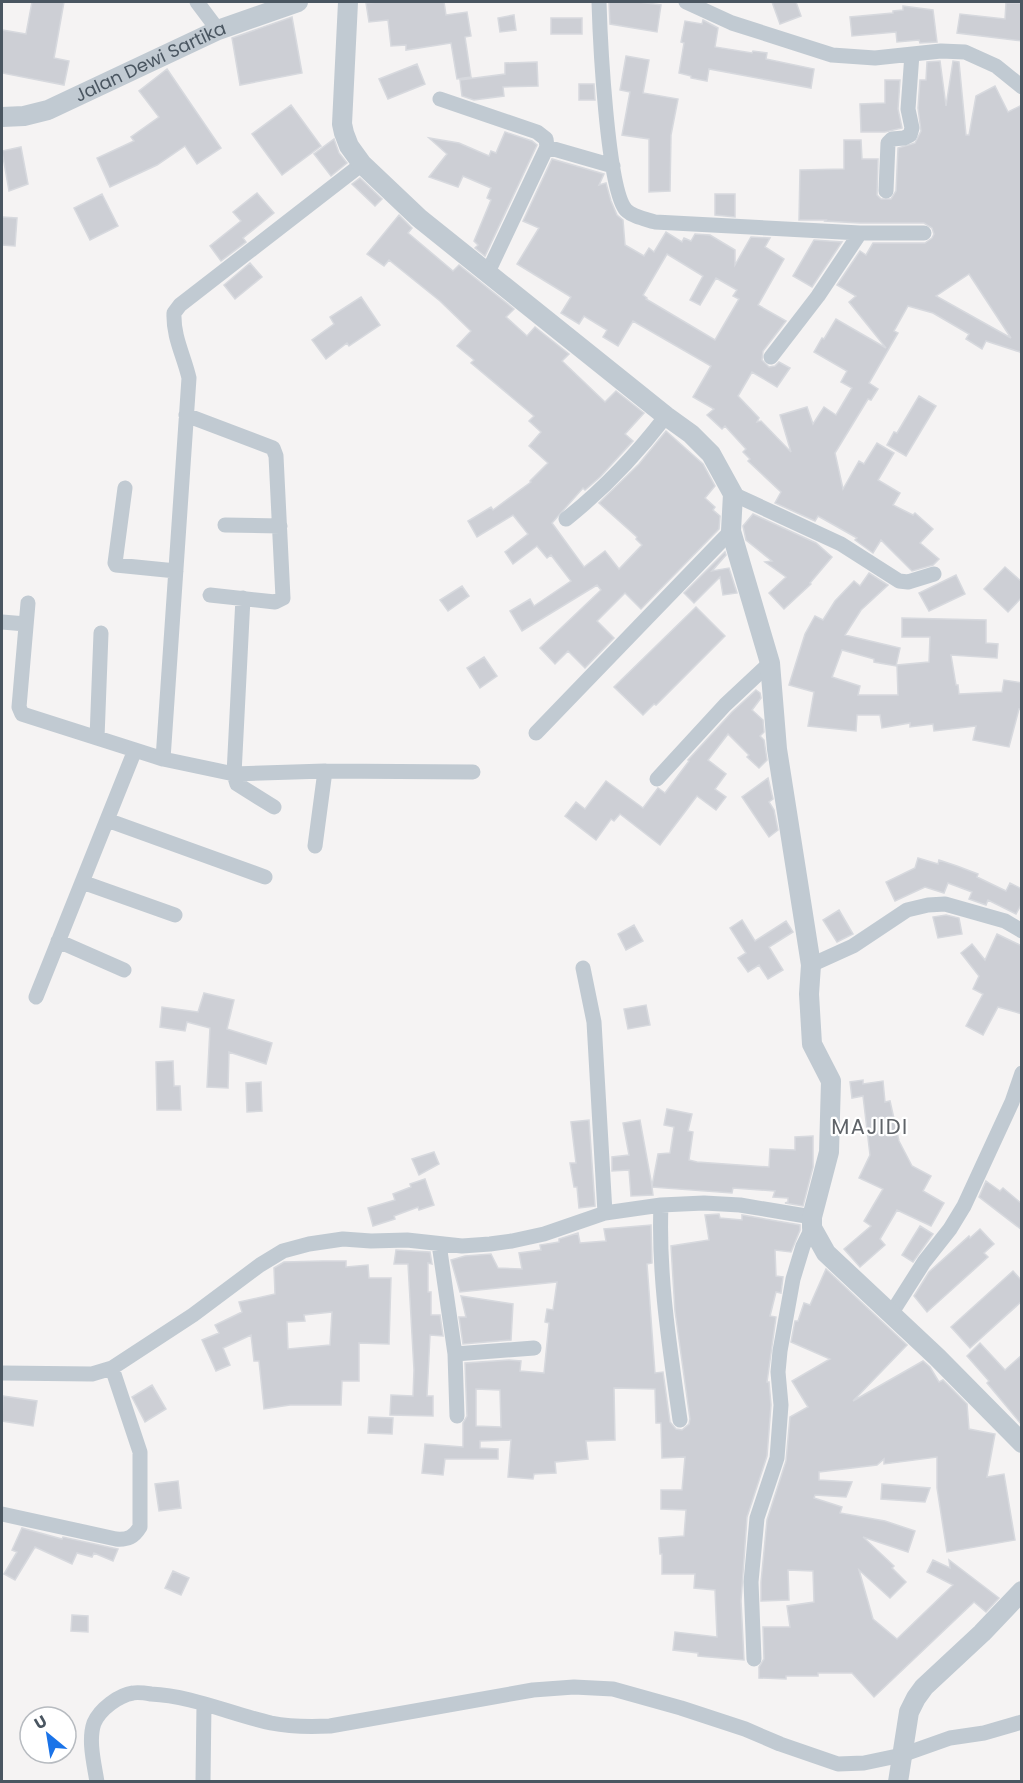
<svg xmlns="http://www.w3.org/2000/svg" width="1023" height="1783" viewBox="0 0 1023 1783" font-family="Poppins,sans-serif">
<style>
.building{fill:#cdcfd5;stroke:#d7d9de;stroke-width:1.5;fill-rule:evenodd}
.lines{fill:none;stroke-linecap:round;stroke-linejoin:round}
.minor{stroke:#c1cad2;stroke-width:15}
.tertiary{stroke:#c1cad2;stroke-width:20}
.labels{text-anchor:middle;stroke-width:4.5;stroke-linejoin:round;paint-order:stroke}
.street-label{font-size:18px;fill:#4a5661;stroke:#fff}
.quarter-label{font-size:21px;letter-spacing:1.5px;fill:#5f6368;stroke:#fff}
</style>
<rect width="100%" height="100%" fill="#f5f3f3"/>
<path class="building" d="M32,2H64L54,58L69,61L64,85L2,73V30L26,34Z
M379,2H444L446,15L467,12L471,36L465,37L471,77L457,79L451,43L406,50V45L391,46L388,20L369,22L366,3Z
M609,2H639L661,5L657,32L610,24Z
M772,2H796L801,16L780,24Z
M1006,3H1022V41L957,33L960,14L1005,19Z
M903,6L933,10L937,42L920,43L919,40L897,42L896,32L852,36L850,17L893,13V11L903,10Z
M514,15L516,30L500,32L498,18Z
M292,17L302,73L240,85L232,38Z
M551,18H582V34H551Z
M703,20L718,28L715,47L752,53L753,51L767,53L766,59L814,69L811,88L709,69L707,81L691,78V76L679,73L684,43L681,42L685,21L702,24Z
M626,56L649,60L643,93L678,99L671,135L670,191L649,192V139L622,135L630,92L620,90Z
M940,61L946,106L953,61L959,62L966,135H969L976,96L995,86L1008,112L1022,105V355L1020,352L986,341L982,349L966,339L969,334L933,313L908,306L894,331L898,333L869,383L878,389L871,400L868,399L835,453L843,489L859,461L864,464L877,443L894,453L878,480L900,493L893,505L913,515L915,513L933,529L920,543L939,559L933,565L912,571L881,540L873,553L855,540L857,538L818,516L815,521L775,503L781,492L748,461L750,459L743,452L746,449L725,426L722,429L707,415L714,409L693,397L711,366L633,321L618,346L603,337L607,330L584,316L579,324L561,313L571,297L517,264L539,228L523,221L552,159L604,174L599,185L606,183L611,201L617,215L623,220L625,245L644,256L649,248L654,252L666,232L682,242L684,238L691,241L695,234L710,235L735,250V265L751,237L770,238L765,247L784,259L758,305L786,321L763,351L762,360L769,367L775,366L779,362L790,368L777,387L752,372L738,396L759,418L757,422L761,421L791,452L780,415L807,407L813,424L824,407L836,415L852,388L841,382L847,371L814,352L822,338L824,339L836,319L886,348L849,302L856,296L837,285L860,251L866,255L873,243H925L932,238L934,234L932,228L924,223H860L825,221L826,220H799L800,170L844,169V140H861L862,159H878L877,195L881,199H891L896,191L898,148L915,143L921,131L918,108L920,80H926L927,62ZM667,254L703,276L690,300L700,305L716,278L737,290L733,296L739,299L715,340L646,299L647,298L643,295ZM969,274L1011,338L936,296Z
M537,62L538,86L503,87L504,96L474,100L462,96L460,80L505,74V63Z
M417,64L425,84L388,99L379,79Z
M167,69L221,148L197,164L185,146L157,165L110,187L97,158L134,141L131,137L159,117L139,91Z
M885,80H900L898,109L902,128L885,132H861L860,104L885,103Z
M579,84H594L595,100H579Z
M291,105L321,146L282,175L252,134Z
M505,132L532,141L537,145L485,256L475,248L478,245L474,241L491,200L487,198L491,188L463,176L458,187L429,177L447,154L429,138L459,143L489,156L491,151L496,153Z
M334,139L339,153L347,163L331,176L314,154Z
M21,147L28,184L9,191L2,151Z
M360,178L382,199L375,206L352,184Z
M257,193L274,213L243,238L246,242L221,261L210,246L241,221L233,212Z
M102,194L118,226L90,240L74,208Z
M715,194H735V217L715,215Z
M399,215L412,228L408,233L453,271L459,265L514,309L506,317L527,336L535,327L569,354L562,361L605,402L616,391L644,413L625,434L633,441L600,477L585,490L583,488L552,523L584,567L605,551L619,569L642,545L636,539L637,537L599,503L639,464L666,431L703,464L715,486L705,498L715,507L713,510L720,516L719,529L641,609L625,593L597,621L614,638L585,668L568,651L555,664L540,648L601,590L597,585L522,631L510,611L530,599L534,606L571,581L551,555L547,558L537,546L513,564L505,552L528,534L513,515L477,537L468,521L491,507L493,510L531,482L530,481L548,463L529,446L541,432L529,421L534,416L471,363L474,360L457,346L471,331L440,301L389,260L384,266L367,254Z
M2,217L17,218L15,246L2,245Z
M814,240L842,242L812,287L793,276Z
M250,263L262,277L235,299L224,285Z
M361,297L380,325L349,346L347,343L326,359L312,340L334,324L330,317Z
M919,396L936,406L906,456L887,445L894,432L897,433Z
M753,514L816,543L832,557L810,583L811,584L784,609L769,593L786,577L765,562L772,561L746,540L743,526Z
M725,552L726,555L712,571L729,568L737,593L723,595L720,577L694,603L684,593Z
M1005,567L1022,582V597L1008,612L984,589Z
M869,573L888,585L861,610L845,635L900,648L896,666L874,662V659L842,650L832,677L860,686L858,695H898L897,665L929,662L930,637H902V618L986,620V643L998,644L997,658L951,655L956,685H958L959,694L1002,692L1004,680L1022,683V710L1019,709L1009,747L973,740L976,726L934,731L933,724L910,727V723L882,728L880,715H857L856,731L808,726L814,692L789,685L805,634L815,616L823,620L835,601L854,581L860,586Z
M956,575L965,594L929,611L919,593Z
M462,586L469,596L448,611L440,600Z
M696,607L725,636L656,705L654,704L643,715L614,687Z
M484,657L497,676L480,688L467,668Z
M756,690L760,693L761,698L752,710L763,720L764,732L760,736L764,740L767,760L759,768L747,757L749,755L728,734L708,760L726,774L715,789L726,797L716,810L697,796L660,845L620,814L614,821L611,819L596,840L565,816L576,802L585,809L606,781L643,808L658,788L665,793L689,761L688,760L732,712Z
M768,778L773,799L769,802L774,810L778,830L769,837L742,797Z
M918,858L938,864L939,860L957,866L978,874L977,877L1006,891L1010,883L1022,889V903L1016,914L988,900L986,905L969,899L972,892L948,883L944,893L925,887L895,901L886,882L915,868Z
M839,910L853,934L837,942L823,920Z
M946,915L959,918L962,934L938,938L933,917Z
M742,920L755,941L786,921L793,932L769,947L783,970L768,979L759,965L748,972L738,958L746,953L730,928Z
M634,925L643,941L626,950L618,934Z
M997,934L1022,946V1014L998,1007L983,1035L966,1026L983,994L973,989L979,976L961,953L972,944L985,960Z
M204,993L234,1000L227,1029L272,1043L266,1064L229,1052L228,1088L207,1087L210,1028L187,1022L185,1031L160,1027L162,1007L198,1012Z
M646,1005L650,1025L628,1029L624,1009Z
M173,1061L174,1086H180L181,1110H157L156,1062Z
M863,1080V1084L883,1081L885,1102L890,1101L899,1141L912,1166L931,1176L923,1191L944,1203L931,1226L897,1210L880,1239L885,1245L860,1267L844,1249L871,1226L864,1221L883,1189L859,1178L870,1155L863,1096L852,1098L850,1082Z
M261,1082L262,1111L247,1112L246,1083Z
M667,1109L692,1114L688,1131L693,1132L689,1160L697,1162L769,1167L770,1149L795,1150V1137L813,1136V1167L803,1206L785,1203L788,1202V1198L773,1197L775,1191L733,1188L732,1193L652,1187L653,1195L631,1196L629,1170L612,1171V1157L629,1155L623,1123L640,1120L652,1186L658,1154L670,1153L674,1127L664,1125Z
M589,1120L595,1206L579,1208L577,1187H574L570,1163H576L571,1122Z
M434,1152L439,1164L419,1175L412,1159Z
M425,1179L434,1205L419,1210L418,1207L394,1216L395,1219L373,1226L368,1208L395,1200L393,1194L411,1187L410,1184Z
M986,1181L1000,1191L1003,1188L1022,1204V1230L979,1197Z
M719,1214L720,1218L742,1220V1215L800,1225V1230L791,1252L775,1250L776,1276L783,1277L781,1293L776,1292L770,1316L776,1317L767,1382H769L771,1405L767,1456L747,1517L741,1601L744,1660L698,1656V1653L673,1650L675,1632L717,1637L715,1590L694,1588L695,1574H662V1554H660L659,1538L684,1536L686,1510L661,1509V1490H682L685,1457L662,1458L661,1423H656L655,1389L614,1388L615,1440L586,1441L588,1459L555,1462L556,1473L534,1474L533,1479L508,1477L511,1440L480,1441V1448L498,1449V1459H445L443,1475L422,1473L425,1444L463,1447V1423L467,1416L465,1363L509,1360L521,1361L520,1371L544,1373L549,1323L545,1322L547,1309L553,1310L557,1282L460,1292L451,1260L465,1256L491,1254L498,1268L522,1269L519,1253L541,1250L540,1245L559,1242V1239L578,1233L580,1243L606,1241L604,1229L651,1225L652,1263L647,1264L655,1373L663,1372L670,1422L676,1429L682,1430L689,1424L690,1419L675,1311L671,1246L709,1240L705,1215ZM476,1389L500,1390L501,1427L476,1426Z
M920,1226L933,1234L913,1262L902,1255Z
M980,1229L994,1244L984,1253L988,1257L927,1312L914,1296L929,1272L969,1236L970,1238Z
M396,1250L430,1252L432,1264L428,1263V1292H431V1315H440L443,1336L430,1335L427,1396H433V1416L390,1415L391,1395L413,1396L414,1370L408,1264H394Z
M323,1261H346V1267L368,1265L369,1278H391L389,1344L359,1343V1381H342L341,1405H290L264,1409L259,1361H254L251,1335L223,1348L230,1365L216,1371L202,1340L219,1333L215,1325L242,1312L239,1302L275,1294L274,1268L284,1262ZM332,1312L330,1345L288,1349L287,1322L305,1321L304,1315Z
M826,1269L907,1345L853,1401L923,1361L930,1367L939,1382L943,1380L967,1404L969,1429L995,1434L987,1477L1004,1474L1015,1540L947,1552L937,1488V1457L884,1464V1459L877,1465L819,1472V1480L852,1482L846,1497L815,1495L814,1498L842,1507L840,1513L885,1521L915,1531L908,1552L863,1537L894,1566L892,1568L906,1582L890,1598L859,1570L873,1619L897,1639L953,1585L927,1572L933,1560L950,1568L949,1560L999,1598L986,1612L974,1602L874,1697L852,1673H818V1676H786V1679L759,1678V1667L764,1659L763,1627H790L787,1606L814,1602L813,1571L788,1570L789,1600L761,1601V1582L767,1520L786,1461L790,1417L808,1407L792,1381L830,1359L791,1342L795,1321H798L804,1303L810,1305Z
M1013,1271L1022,1281V1301L970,1348L951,1327Z
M461,1296L513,1304L511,1340L463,1344L459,1317H466Z
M980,1343L1005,1370L1022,1355V1425L987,1383L989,1381L967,1356Z
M152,1385L166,1409L145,1422L132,1397Z
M3,1396L37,1401L33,1426L2,1421Z
M369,1417L393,1418L392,1434L368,1433Z
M178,1481L181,1508L159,1511L155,1484Z
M882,1484L930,1488L925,1502L881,1499Z
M22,1528L62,1539L63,1537L118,1549L113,1561L94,1553L92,1557L77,1553L72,1564L35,1547L15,1580L4,1574L17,1552L12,1550Z
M173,1571L189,1578L181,1595L165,1588Z
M72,1615L88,1616V1632L71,1631Z"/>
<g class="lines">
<path class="minor" d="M197,2L218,30
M599,2C600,36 607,189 626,210C633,217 646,219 655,222L860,233H924
M686,2L732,23L832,55L875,58L941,51L965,52L996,66L1022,87
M440,99L537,132L546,139L547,147L488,272
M547,147L613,166
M886,191L888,143L892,139L904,138L910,135L912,128L908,109L912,54
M771,357L818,296L860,233
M186,415L273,448L276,456L283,598L275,602L210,595
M125,488L115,563L116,565L176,571
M733,494L841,544L899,581L908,582L934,574
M566,519C604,489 636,455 666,416
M225,525L280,526
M243,598L234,774L325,771L473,772
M28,603L19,707L22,714L163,759
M2,622L26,624
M536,733L731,531
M97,738L101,633
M657,779L725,705L770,663
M274,807L237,784L234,774L163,759L189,378C184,356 173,337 174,313L180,305L362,164
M107,820L265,877
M315,846L325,771
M82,882L175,915
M58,941L124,970
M811,965L853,946L907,910L928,905L945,904L1005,921L1022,931
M583,968L594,1022L605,1213
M36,997L135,750
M661,1205C658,1276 670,1349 680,1420
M439,1244L455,1354L457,1416
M891,1314L924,1262L950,1229L964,1206L1012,1102L1022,1073
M455,1354L534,1348
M2,1373L92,1374L112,1368L193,1315L260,1265L283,1251L309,1244L343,1239L371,1241L407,1240L462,1246L490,1244L512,1241L544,1234L605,1213L661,1205L704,1203L740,1205L812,1217
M2,1514L116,1539C128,1540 134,1537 140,1527V1452L112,1368
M754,1659L751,1582L757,1518L777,1458L781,1405L778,1372L780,1351L793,1279L803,1246L812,1228
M97,1782C94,1763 88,1740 94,1723C100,1709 119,1695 133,1693C138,1692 145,1693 151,1694C192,1696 231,1714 271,1723C291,1727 310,1727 330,1726L533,1690L574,1687L613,1689L681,1708L745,1729L780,1744L838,1764L864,1763L902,1755L950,1738L984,1733L1022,1722
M203,1782L204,1704"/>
<g class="tertiary">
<path d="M348,2L342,124L344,133L349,146L362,164L419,218L666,416L691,434L711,454L733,494L731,531L770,663L777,749L811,965L809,994L812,1044L831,1081L829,1152L812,1217V1228L826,1253L937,1357L1022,1443"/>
<path id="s1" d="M2,117L24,116L48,110L218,30L298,2"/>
<path d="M898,1782L909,1712L916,1698L924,1687L982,1633L1022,1591"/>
</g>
</g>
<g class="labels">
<g class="street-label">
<text dy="6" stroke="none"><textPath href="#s1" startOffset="160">Jalan Dewi Sartika</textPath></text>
</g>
<g class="quarter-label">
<text x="870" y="1134">MAJIDI</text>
</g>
</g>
<rect width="1023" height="1783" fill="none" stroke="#4a5661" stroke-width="6"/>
<g transform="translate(48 1735) rotate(330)"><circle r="28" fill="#ffffff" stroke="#b7bbc0" stroke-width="1.5"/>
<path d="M0-4.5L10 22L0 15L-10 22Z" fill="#1a73e8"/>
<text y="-9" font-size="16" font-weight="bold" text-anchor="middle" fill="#4a5661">U</text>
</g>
</svg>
